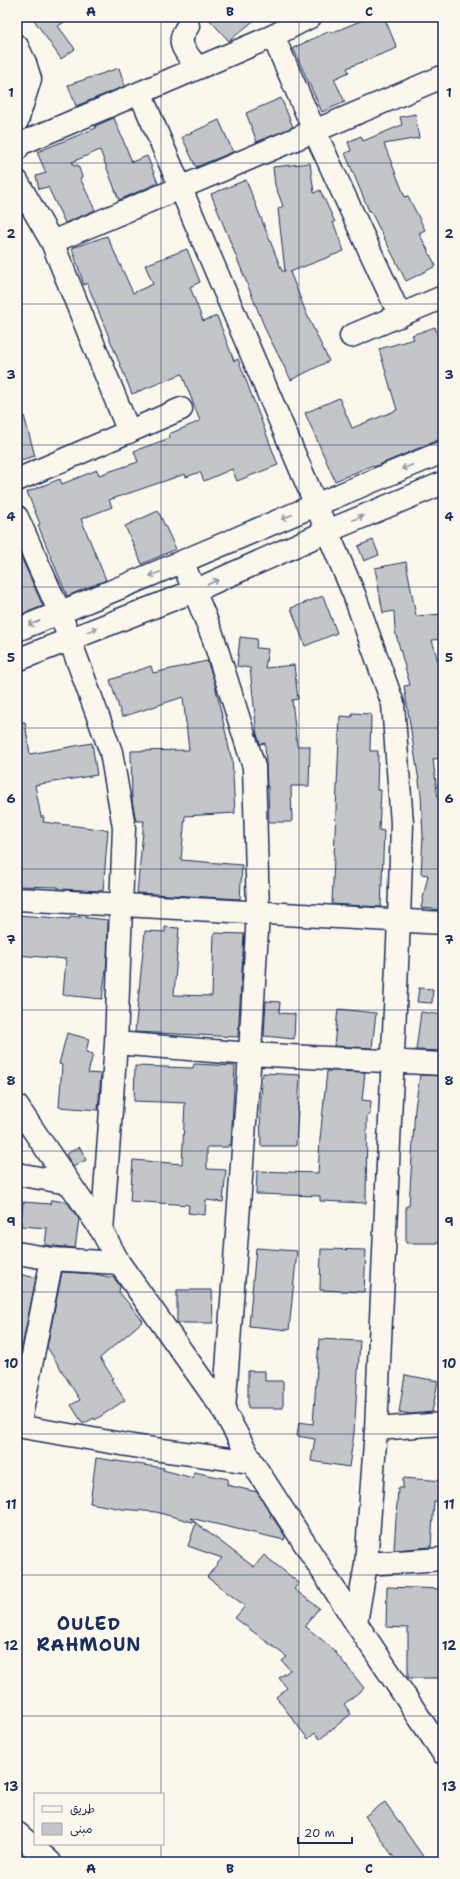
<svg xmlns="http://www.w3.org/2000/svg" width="460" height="1879" viewBox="0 0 460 1879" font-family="'Shantell Sans','Playpen Sans Arabic',sans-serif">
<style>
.building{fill:#c3c5c9;stroke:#1b2f5e}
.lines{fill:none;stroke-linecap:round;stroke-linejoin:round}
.minor-casing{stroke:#1b2f5e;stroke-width:25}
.major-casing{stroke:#1b2f5e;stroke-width:25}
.minor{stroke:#fbf7ec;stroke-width:22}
.major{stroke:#fbf7ec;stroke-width:22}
.oneway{stroke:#8b93a5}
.grid{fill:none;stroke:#1b2f5e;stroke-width:1;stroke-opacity:0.55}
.labels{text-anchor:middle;stroke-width:3.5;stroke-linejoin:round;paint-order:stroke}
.district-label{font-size:18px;font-weight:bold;letter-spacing:1px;fill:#1b2f5e;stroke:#fbf7ec}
.neatline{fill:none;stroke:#1b2f5e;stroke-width:1.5}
.grid-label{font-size:13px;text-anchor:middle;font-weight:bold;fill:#1b2f5e}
</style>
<rect width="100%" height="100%" fill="#fbf7ec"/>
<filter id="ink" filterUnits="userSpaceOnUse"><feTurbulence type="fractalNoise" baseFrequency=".025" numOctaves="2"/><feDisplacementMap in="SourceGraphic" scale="8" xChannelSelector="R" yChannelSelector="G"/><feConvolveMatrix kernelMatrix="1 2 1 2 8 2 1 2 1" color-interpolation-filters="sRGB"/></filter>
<g filter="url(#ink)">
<path class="building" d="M32,17H72L58,26L75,49L61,59Z
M207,17H258L229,41Z
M370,17H384L397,48L347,68L349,72L334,79L345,102L322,112L293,48L330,31L331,33Z
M119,68L125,86L76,106L68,85Z
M281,98L293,127L257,142L246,113Z
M415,114L419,138L384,144L405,197L408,196L425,230L419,233L436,266L406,281L370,210L369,211L345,153L351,151L348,142L361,136L363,141L402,125L400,117Z
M114,118L132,162L147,156L158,183L119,200L100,150L72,162L74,166L78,165L82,177L80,178L95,210L65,223L48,187L39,189L36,176L46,173L37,152L96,128L95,126Z
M219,120L233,152L196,167L182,137Z
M310,163L314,193L320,190L335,222H333L344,251L290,272L307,315L329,361L291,380L267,333L211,194L246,180L282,271H285L278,209L283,206L275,185L273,167Z
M107,236L133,293L153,284L145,265L187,249L200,282L190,287L203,321L217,316L234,361L238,359L278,465L237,481L232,469L204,481L200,472L186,477L185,474L109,500L112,507L81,519L106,580L67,596L38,525L40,524L27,492L60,479L62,484L97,470L99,475L138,462L134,451L170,438L169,434L200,421L182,374L132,394L87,283L84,285L72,248Z
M435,327L443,353V438L374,467L373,465L335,481L305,413L339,398L352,428L397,410L379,349L414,339L412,335Z
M21,405L35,456L17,461V406Z
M158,511L176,549L142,564L125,526Z
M373,540L379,555L364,561L358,546Z
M17,548L43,606L17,616Z
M406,562L416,616L443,614V639L432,640L443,680V758L433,759L438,800L443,799V910L421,908L428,875L421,874L423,836L421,794L404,686L410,685L395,631L394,611L383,613L375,568Z
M323,596L337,633L305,646L291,608Z
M240,637L257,639L256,648L268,649L265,668L294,665L298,699L292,700L297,746H310L309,786H291L292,822H269L268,786H267L265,743L260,744L257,734L250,668L237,666Z
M207,661L214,680L231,757H232L235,813L185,816L181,860L242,865L240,899L137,893L144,821H136L132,800L131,751L189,750L183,697L122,717L110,680L151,666L153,673Z
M352,713L371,714L370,751H378L377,790H381L379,830L384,831L381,907L332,904L340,716L352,717Z
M17,722H25L30,754L92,743L97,775L35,785L41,817H44L43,822L108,830L103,891L58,889V887L17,886Z
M17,915L70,919V916L108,920L107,961L102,999L63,995L66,959L17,955Z
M165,927L179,928L174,995L212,996L214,933L244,934L238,1037L135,1032L145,931L165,932Z
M419,988L433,989L432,1003L417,1002Z
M266,1001L280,1002L279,1013L295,1014L294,1039L264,1036Z
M338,1009L376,1013L372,1048L334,1046Z
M421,1012L443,1015V1051L416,1050Z
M67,1033L89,1039L86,1052L93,1054L88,1073L101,1074L98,1110L59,1107L62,1065L59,1064Z
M194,1064L235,1066L231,1145H228V1147H207V1169L226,1170L223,1202L206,1200L205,1215L188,1213L189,1205L130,1201L133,1160L182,1164L185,1103L134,1101L135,1066L193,1068Z
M327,1071L365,1072L362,1100L371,1101L370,1115H367L366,1203L320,1201V1196L256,1194L257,1171L318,1173L320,1139Z
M263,1073L300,1075L296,1146H261L260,1108Z
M420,1075L443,1076V1243H406V1206H409L415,1108Z
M80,1147L86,1160L73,1167L66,1154Z
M51,1200L67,1202L79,1219L75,1248L45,1245L47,1228L21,1226L23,1202L50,1204Z
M256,1248L297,1251L289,1330L249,1326Z
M321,1249L366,1250L364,1292L320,1290Z
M62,1272L95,1274L114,1278L120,1286L119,1292L143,1321L100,1358L113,1378L111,1379L125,1400L95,1420L94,1418L83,1424L71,1405L80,1400L47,1347Z
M19,1274L36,1278L17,1372V1283Z
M177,1290H212L213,1323H177Z
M319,1339L360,1341L354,1433L349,1467L311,1461L315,1439L297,1436L299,1422L313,1424Z
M248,1371H265V1381H283V1408H248Z
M405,1375L438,1381L432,1412L411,1414L399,1412Z
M96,1458L164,1468L163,1470L193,1478L194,1472L228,1479L227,1485L257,1492L271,1514L270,1517L273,1518L285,1536L284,1540L190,1518L196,1523L156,1512L122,1509L90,1503Z
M403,1478L443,1481V1502L434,1501L431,1547L394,1550L398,1488H403Z
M196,1523L254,1567L264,1555L299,1583L294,1589L319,1608L305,1626L332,1648L364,1688L344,1704L351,1714L320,1739L315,1733L308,1739L276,1697L287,1688L279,1678L290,1670L282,1661L287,1657L235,1618L245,1606L207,1577L222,1558L188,1546Z
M387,1587L443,1589V1678H408V1628L386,1627Z
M385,1802L427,1862H397L365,1816Z"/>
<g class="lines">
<g class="minor-casing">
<path id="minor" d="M188,26C174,44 186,52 198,68
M273,36L314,130L400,316
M17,46L25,63L30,79L17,121
M140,93L354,594L393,704L402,823L399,921L376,1429L366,1564L356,1623
M17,149L20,144L273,36L310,17
M17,181L52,242L129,432
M52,242L442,77
M351,336L443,297
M17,480L181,409
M17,517L60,613L111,752L124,827L116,1043L102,1231
M183,563L213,637L254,767L258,912L250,1054L224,1411
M17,630C160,573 300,510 443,452
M17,660L194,591L328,531L443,483
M17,899L443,923
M116,1043L250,1054L443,1064
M17,1106L102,1231L119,1263L224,1411L252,1462L356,1623L443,1753
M17,1174L68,1183
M17,1253L52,1259L119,1263
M17,1426L139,1447L252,1462
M19,1426L52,1259
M376,1429L443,1424
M366,1564L443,1559"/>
</g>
<g class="major-casing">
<path id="major" d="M17,1833L50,1862"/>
</g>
<use href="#minor" class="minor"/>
<use href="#major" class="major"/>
</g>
<defs><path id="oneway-shaft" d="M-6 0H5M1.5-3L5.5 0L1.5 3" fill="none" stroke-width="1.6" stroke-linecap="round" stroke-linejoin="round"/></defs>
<g class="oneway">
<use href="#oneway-shaft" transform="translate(407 467) rotate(158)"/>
<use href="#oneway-shaft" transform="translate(287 517) rotate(156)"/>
<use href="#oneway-shaft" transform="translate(358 518) rotate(-23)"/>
<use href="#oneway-shaft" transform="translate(155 574) rotate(158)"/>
<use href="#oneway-shaft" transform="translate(213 582) rotate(-24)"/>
<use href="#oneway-shaft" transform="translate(34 623) rotate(158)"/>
<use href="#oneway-shaft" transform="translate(92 630) rotate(-21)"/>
</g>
</g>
<path class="grid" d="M161,17V1794M299,17V1862M17,163H443M17,304H443M17,445H443M17,587H443M17,728H443M17,869H443M17,1010H443M17,1151H443M17,1292H443M17,1434H443M17,1575H443M17,1716H443M161,1844V1862"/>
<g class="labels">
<g class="district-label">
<text x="89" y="1630">OULED<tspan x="89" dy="21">RAHMOUN</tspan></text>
</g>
</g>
<rect width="460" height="1879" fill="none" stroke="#fbf7ec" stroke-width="44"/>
<rect x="34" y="1793" width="130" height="52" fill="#fbf7ec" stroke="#a1a7b3"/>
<rect x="42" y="1806" width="20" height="6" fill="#fbf7ec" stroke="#a1a7b3"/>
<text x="70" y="1813" font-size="12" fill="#1b2f5e">طريق</text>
<rect x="42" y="1823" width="20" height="12" fill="#c3c5c9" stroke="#a1a7b3"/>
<text x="70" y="1833" font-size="12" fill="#1b2f5e">مبنى</text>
<path d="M298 1837v6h54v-6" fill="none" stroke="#1b2f5e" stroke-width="2"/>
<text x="304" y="1837" font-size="12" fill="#1b2f5e" stroke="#fbf7ec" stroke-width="3" paint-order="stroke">20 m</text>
<rect x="22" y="22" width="416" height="1835" class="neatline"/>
<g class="grid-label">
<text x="91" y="16">A</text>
<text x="230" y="16">B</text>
<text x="369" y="16">C</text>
<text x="11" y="97">1</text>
<text x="449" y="97">1</text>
<text x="11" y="238">2</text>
<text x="449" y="238">2</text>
<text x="11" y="379">3</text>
<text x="449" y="379">3</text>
<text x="11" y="521">4</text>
<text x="449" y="521">4</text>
<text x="11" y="662">5</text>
<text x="449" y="662">5</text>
<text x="11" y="803">6</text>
<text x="449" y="803">6</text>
<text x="11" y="944">7</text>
<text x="449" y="944">7</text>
<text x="11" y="1085">8</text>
<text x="449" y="1085">8</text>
<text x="11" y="1226">9</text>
<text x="449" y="1226">9</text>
<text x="11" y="1368">10</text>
<text x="449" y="1368">10</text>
<text x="11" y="1509">11</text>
<text x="449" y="1509">11</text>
<text x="11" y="1650">12</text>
<text x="449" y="1650">12</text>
<text x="11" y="1791">13</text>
<text x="449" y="1791">13</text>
<text x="91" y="1873">A</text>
<text x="230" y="1873">B</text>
<text x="369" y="1873">C</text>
</g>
</svg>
